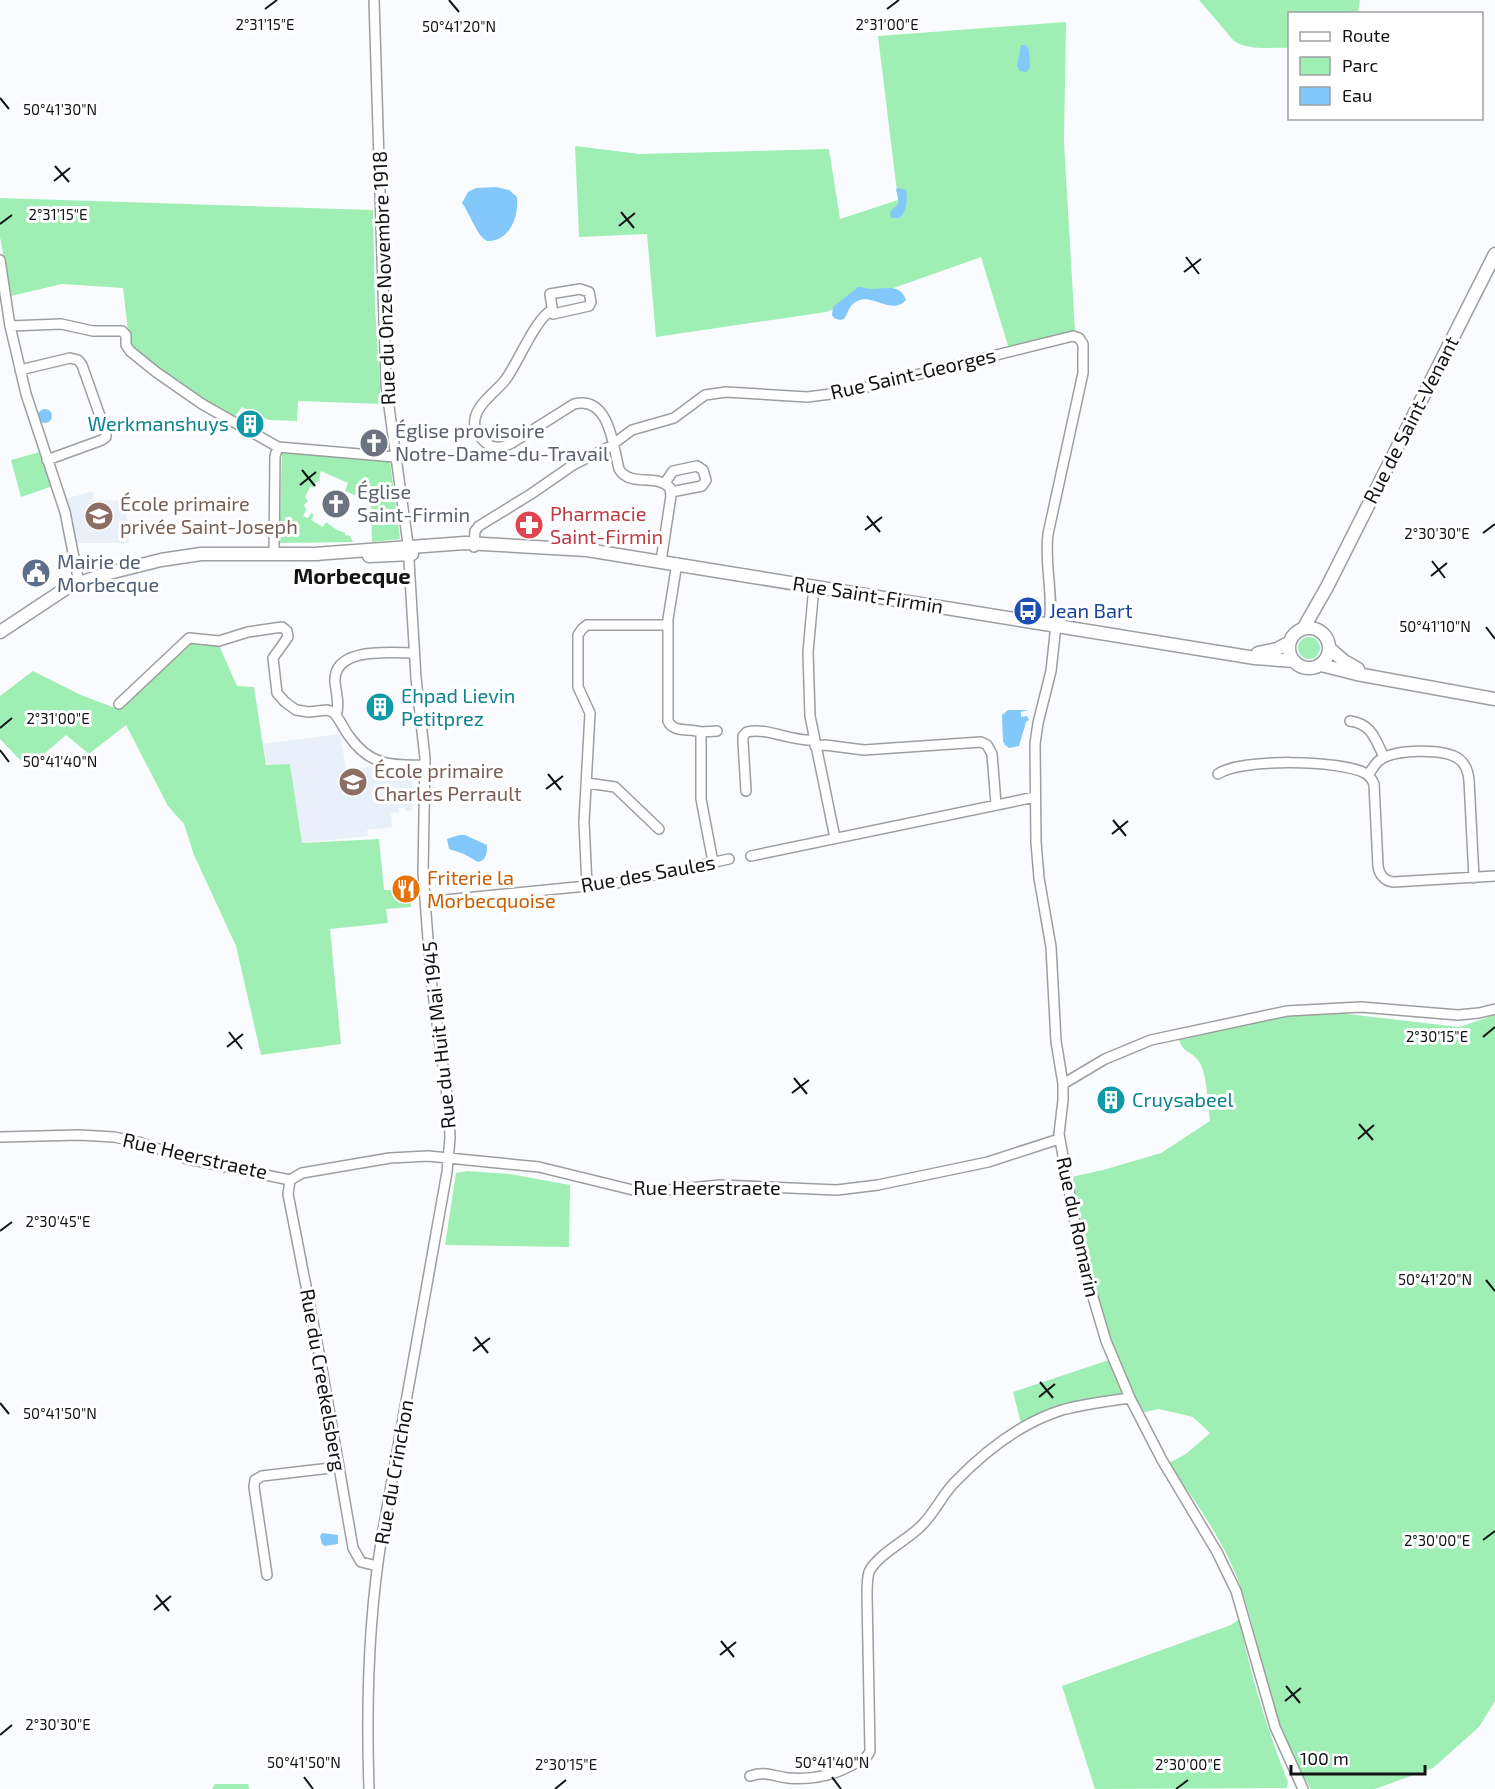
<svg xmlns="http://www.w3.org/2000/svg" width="1495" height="1789" viewBox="0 0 1495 1789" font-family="'Exo 2',sans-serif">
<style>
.built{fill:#eaf0f9}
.green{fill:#9fefb5}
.water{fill:#82c8fb}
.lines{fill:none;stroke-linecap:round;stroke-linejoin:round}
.minor-casing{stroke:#9c9ea0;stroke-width:12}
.major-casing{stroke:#9c9ea0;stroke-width:15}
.minor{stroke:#fff;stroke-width:9}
.major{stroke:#fff;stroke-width:12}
.ticks{fill:none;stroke:#121314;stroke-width:2}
.labels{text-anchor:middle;stroke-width:6;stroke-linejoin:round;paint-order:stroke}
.street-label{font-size:20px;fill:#121314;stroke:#fff}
.culture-label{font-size:20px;fill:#0d838f;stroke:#fff;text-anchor:start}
.worship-label{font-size:20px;fill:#5b616d;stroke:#fff;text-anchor:start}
.education-label{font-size:20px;fill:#785e54;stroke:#fff;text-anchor:start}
.health-label{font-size:20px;fill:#be3a42;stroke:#fff;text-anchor:start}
.service-label{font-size:20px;fill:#4e5e75;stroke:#fff;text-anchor:start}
.transit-label{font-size:20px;fill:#164399;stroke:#fff;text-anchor:start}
.food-label{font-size:20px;fill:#c56008;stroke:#fff;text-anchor:start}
.quarter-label{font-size:22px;font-weight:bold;fill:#121314;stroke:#fff}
.ticks-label{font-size:15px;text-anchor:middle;fill:#121314;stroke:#fff;stroke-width:6;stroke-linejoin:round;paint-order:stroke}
</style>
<rect width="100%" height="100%" fill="#fafbfe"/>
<path class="built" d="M93,491V500L126,501L129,543H76L65,499Z
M340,734L346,769L381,766L383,773L413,770L412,811H405V808H399V812L391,813L392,827L367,830L368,836L302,843L290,764L267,765L263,744Z"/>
<path class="green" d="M1199,0H1360L1358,13L1290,14L1289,48C1271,47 1250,51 1234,41Z
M1066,22L1064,142L1075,330L1009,349L981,257L826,312L656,337L647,234L579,237L575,146L640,154L829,149L840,219L898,200L878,36Z
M0,198L373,210L375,306L381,404L298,401L297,421L269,420L242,407L233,419L197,397L130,348L123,288L62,284L11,296L0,237Z
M40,452L53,486L21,497L11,460Z
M282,452L390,461L400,539L372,542L371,504L368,505L365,501L364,502L356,498L357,496L345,491L348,483L321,471L319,478L320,480L315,483L316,486L310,487L305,497L308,501L304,505L306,510L303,516L308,518L311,513L314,515L311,520L323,527L326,522L337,530L345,533V535L350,536L353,542L279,543Z
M1298 648a11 11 0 1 1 22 0a11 11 0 1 1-22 0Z
M189,643H218L237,686L254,687L266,765L290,764L302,843L379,839L384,890H410L411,907L386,909L388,923L330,929L341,1044L261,1055L236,946L194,855L184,824L168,806L126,725L89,754L66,735L28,768L0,739V696L33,671L81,695L118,709Z
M1309,1013H1339L1459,1027L1495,1015V1701L1479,1727L1433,1768L1375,1789H1311C1300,1770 1289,1752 1281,1732C1264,1686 1258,1637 1242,1591C1227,1545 1196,1503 1169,1463L1186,1454L1210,1433L1193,1417L1159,1409L1141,1413L1112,1345L1087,1263L1071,1177L1103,1170L1161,1153L1210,1121C1208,1106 1207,1068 1197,1059C1187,1048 1185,1055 1178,1038L1287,1015Z
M467,1171L510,1174L570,1185L569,1247L445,1245L456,1173Z
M1109,1360L1122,1394L1021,1423L1013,1392Z
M1239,1619C1251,1676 1267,1729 1288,1782L1287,1788L1095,1789L1062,1686L1231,1625Z
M215,1784H248L249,1789H212Z"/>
<path class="water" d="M1021,45H1026L1029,50L1030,68L1026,72L1020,71L1017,66Z
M496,187L509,190L517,197C519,216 510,242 487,241C477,236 470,214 462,203L468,192L476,188Z
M899,188L906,190C908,200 907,212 899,218H891L890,212C892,209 897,206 898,204C900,199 896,193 896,189Z
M858,287C863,287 867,289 872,289C886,289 900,283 906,300C890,318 867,286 851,306C848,310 847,315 844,319L840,320L834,318L832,315L833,307Z
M38 416a7 7 0 1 1 14 0a7 7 0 1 1-14 0Z
M1008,710H1028L1021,712V717L1027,716L1029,720L1026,722L1019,746L1009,748L1005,745L1003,741L1002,715Z
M459,835H465L487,845C487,853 487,860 478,862L464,854L449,849L447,839Z
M322,1533L338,1535V1544L325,1546L322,1544L320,1536Z"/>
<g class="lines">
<g class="minor-casing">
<path id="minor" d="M0,260L10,326L26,394L65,512L79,583
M580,289L589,292L591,302L589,306L553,314L550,294Z
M552,310C535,319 519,361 506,379C497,391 477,404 475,419C473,428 479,437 486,443C495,450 504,447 512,443L574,404C609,395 613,445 619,469C630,488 658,473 670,488L671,496L661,561
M10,326L61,324L93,331H122L126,335V345L130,351L156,372L202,404L278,447L395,457
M20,370L70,358L78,360L82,365L106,433V437L102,440L47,460
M665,483L673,471L697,466L703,470L706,480L702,486L671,492
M474,547L475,531L479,526L531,494L573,465L609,447L632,430L674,418L705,395L726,392L807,397L847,392L1073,336L1079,338L1083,344V373L1048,534C1044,564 1054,595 1049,624
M274,554L275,456L278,447
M677,563L668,619V721C673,733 689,728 701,732V799L713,862
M814,586L808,652L810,716L835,838
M1056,625L1051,671L1038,723L1035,744L1036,842L1039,878L1051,947L1056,1041L1063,1084V1100L1059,1134L1081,1257L1106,1341L1130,1398L1162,1460L1217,1552L1236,1591L1275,1727L1303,1789
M119,704L189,638L219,641L248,632L282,627L287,631L288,637L273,658L277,693L285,702L296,710L309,712L327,710L333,712C340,719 343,728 349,736C370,766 392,766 425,765
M336,715C340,706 336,692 335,682C333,646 392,653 414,653
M1350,721C1372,724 1375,739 1384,757
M701,732L717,731
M815,746L825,745L864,750L981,742L987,745L992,754L996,804
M1218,774C1240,758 1340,760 1365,773C1370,776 1372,779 1374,784L1378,866C1379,874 1384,881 1393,882L1495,876
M1368,775C1372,770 1375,763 1380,760C1395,749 1444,748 1459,759C1466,764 1468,771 1469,780L1474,878
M587,783L615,787L659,829
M746,791L743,742V736L747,732C767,727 792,742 814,740
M751,856L1035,797
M587,886L584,822L590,713L578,687V635L582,629L587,625H667
M425,902L617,883L729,859
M1063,1084L1105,1059L1151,1040L1287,1011L1361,1007L1458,1015L1479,1013L1495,1009
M0,1137L79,1135L114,1137L138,1142L188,1159L290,1180
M290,1180L302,1173L390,1158L428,1156L539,1167L637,1191H658L720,1185L837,1190L878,1185L988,1162L1059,1139
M290,1180L288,1194L321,1363L353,1548L361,1562L377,1566
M267,1575L254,1487L255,1480L262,1476L339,1467
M750,1776C766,1771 772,1776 788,1778C810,1780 832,1776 852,1765C860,1761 867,1759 870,1751L867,1595C867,1587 867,1579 869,1572C877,1555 907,1540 920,1527C934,1514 941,1497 954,1483C984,1452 1020,1423 1062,1410C1084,1404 1107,1401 1130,1398
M369,1789C366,1703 368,1620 382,1536L447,1172L450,1138L449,1110L431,979L423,873L425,758L416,678L408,544L386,385L374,0"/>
</g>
<g class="major-casing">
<path id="major" d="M314,554L465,543L587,550L1255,658L1294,661
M369,556L412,554
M1289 648a20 20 0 1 1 40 0a20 20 0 1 1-40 0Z
M1303,629L1327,587L1495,254
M0,632L68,587L109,573L161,560L201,554H319
M1329,648L1344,661L1358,669
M1258,653L1277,649L1290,642
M1321,665L1357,674L1495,699"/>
</g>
<use href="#minor" class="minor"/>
<use href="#major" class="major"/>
</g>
<path class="ticks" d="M449,0L459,12M265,9L277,0M887,9L899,0M0,98L9,109M55,166L69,182M54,181L70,168M621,212L634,228M0,224L12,215M619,226L635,213M1186,257L1199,274M1184,272L1201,259M302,470L315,486M300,485L316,472M867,516L880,532M865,530L882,517M1483,533L1495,524M1432,561L1445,578M1431,576L1447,563M1486,627L1495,639M0,728L12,718M0,750L9,762M548,774L561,790M546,789L563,776M1113,820L1126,836M1112,834L1128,821M229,1032L242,1049M1483,1037L1495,1027M227,1047L243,1034M794,1078L807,1094M792,1093L809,1080M1359,1124L1373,1140M1358,1139L1374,1125M0,1231L12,1222M1486,1280L1495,1291M475,1337L488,1353M473,1351L490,1338M1040,1382L1053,1398M1039,1397L1055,1384M0,1403L9,1414M1483,1540L1495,1531M156,1595L169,1611M154,1610L171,1596M721,1641L734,1657M720,1655L736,1642M1286,1686L1300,1703M1285,1701L1301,1688M0,1735L12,1725M304,1777L313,1789M832,1777L841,1789M555,1789L566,1780M1176,1789L1188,1780"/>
<defs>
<g id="building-disc" transform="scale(1.5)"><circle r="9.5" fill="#0f9aa8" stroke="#fff"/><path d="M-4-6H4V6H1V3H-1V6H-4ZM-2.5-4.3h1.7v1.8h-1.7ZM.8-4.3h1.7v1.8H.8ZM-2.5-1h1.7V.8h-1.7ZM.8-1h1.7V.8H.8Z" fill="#fff"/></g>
<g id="church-disc" transform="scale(1.5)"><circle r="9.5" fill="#6b7280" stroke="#fff"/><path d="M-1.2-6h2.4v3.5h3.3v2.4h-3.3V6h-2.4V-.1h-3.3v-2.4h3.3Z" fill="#fff"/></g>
<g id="school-disc" transform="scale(1.5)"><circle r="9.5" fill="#8d6e63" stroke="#fff"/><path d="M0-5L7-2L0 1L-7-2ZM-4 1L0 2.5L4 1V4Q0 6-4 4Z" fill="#fff"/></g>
<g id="pharmacy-disc" transform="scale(1.5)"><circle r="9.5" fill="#e0444e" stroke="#fff"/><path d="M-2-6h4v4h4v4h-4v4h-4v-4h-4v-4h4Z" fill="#fff"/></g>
<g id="civic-disc" transform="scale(1.5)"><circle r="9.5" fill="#5c6f8a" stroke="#fff"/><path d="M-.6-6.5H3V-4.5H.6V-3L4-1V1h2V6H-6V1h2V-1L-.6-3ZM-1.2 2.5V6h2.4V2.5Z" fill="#fff"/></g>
<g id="bus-disc" transform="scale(1.5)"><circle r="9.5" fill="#1a4fb4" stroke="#fff"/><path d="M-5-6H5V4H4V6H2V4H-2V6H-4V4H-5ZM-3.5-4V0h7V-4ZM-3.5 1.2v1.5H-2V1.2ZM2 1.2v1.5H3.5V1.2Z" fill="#fff"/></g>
<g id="restaurant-disc" transform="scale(1.5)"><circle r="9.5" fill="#e8710a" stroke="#fff"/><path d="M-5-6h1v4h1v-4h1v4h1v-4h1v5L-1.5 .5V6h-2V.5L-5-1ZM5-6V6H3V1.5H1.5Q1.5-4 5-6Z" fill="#fff"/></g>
</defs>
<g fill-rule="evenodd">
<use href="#building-disc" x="250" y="424"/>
<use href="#church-disc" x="374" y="443"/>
<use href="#church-disc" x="336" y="504"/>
<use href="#school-disc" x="99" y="516"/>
<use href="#pharmacy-disc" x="529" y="525"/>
<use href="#civic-disc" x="36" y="573"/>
<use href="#bus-disc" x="1028" y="611"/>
<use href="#building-disc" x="380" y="707"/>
<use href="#school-disc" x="353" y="782"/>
<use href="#restaurant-disc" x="406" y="889"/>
<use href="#building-disc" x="1111" y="1100"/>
</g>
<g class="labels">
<g class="street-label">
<text transform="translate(384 278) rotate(-92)" y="7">Rue du Onze Novembre 1918</text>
<text transform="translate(913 374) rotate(-13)" y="7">Rue Saint-Georges</text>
<text transform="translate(1411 420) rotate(-63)" y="7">Rue de Saint-Venant</text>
<text transform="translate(868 595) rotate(9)" y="7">Rue Saint-Firmin</text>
<text transform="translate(648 874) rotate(-10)" y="7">Rue des Saules</text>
<text transform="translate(439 1035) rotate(-96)" y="7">Rue du Huit Mai 1945</text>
<text transform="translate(195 1156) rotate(13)" y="7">Rue Heerstraete</text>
<text x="707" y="1195">Rue Heerstraete</text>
<text transform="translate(1078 1227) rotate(78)" y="7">Rue du Romarin</text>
<text transform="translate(323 1380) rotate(80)" y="7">Rue du Creekelsberg</text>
<text transform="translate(394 1472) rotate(-80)" y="7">Rue du Crinchon</text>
</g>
<g class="culture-label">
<text x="229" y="431" text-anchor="end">Werkmanshuys</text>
<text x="401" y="703">Ehpad Lievin<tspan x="401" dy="23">Petitprez</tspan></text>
<text x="1132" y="1107">Cruysabeel</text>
</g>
<g class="worship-label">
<text x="395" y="438">Église provisoire<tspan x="395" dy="23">Notre-Dame-du-Travail</tspan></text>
<text x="357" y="499">Église<tspan x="357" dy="23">Saint-Firmin</tspan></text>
</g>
<g class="education-label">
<text x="120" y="511">École primaire<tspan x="120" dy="23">privée Saint-Joseph</tspan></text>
<text x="374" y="778">École primaire<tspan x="374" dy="23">Charles Perrault</tspan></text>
</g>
<g class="health-label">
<text x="550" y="521">Pharmacie<tspan x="550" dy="23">Saint-Firmin</tspan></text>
</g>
<g class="service-label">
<text x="57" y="569">Mairie de<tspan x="57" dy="23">Morbecque</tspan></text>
</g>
<g class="transit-label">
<text x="1049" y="618">Jean Bart</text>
</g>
<g class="food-label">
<text x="427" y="885">Friterie la<tspan x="427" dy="23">Morbecquoise</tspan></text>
</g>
<g class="quarter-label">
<text x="352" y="584">Morbecque</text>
</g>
</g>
<g class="ticks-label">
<text x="265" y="30">2°31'15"E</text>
<text x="887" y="30">2°31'00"E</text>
<text x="459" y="32">50°41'20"N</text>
<text x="60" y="115">50°41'30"N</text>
<text x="58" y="220">2°31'15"E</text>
<text x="1437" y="539">2°30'30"E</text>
<text x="1435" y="632">50°41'10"N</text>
<text x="58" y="724">2°31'00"E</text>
<text x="60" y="767">50°41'40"N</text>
<text x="1437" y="1042">2°30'15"E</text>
<text x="58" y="1227">2°30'45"E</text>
<text x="1435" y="1285">50°41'20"N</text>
<text x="60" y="1419">50°41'50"N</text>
<text x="1437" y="1546">2°30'00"E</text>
<text x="58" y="1730">2°30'30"E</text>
<text x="304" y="1768">50°41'50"N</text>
<text x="832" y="1768">50°41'40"N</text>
<text x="566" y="1770">2°30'15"E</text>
<text x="1188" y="1770">2°30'00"E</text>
</g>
<rect x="1288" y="12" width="195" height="108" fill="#ffffff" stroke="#a0a1a1" stroke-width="1.5"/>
<rect x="1300" y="32" width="30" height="9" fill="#ffffff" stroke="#a0a1a1" stroke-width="1.5"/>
<text x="1342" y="42" font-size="18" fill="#121314">Route</text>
<rect x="1300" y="57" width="30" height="18" fill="#9fefb5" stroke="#a0a1a1" stroke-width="1.5"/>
<text x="1342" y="72" font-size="18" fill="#121314">Parc</text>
<rect x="1300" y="87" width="30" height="18" fill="#82c8fb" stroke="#a0a1a1" stroke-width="1.5"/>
<text x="1342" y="102" font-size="18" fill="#121314">Eau</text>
<path d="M1291 1765v9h134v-9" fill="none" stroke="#121314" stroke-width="3"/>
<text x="1300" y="1765" font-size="18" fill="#121314" stroke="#ffffff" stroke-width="4.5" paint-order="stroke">100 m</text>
</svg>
